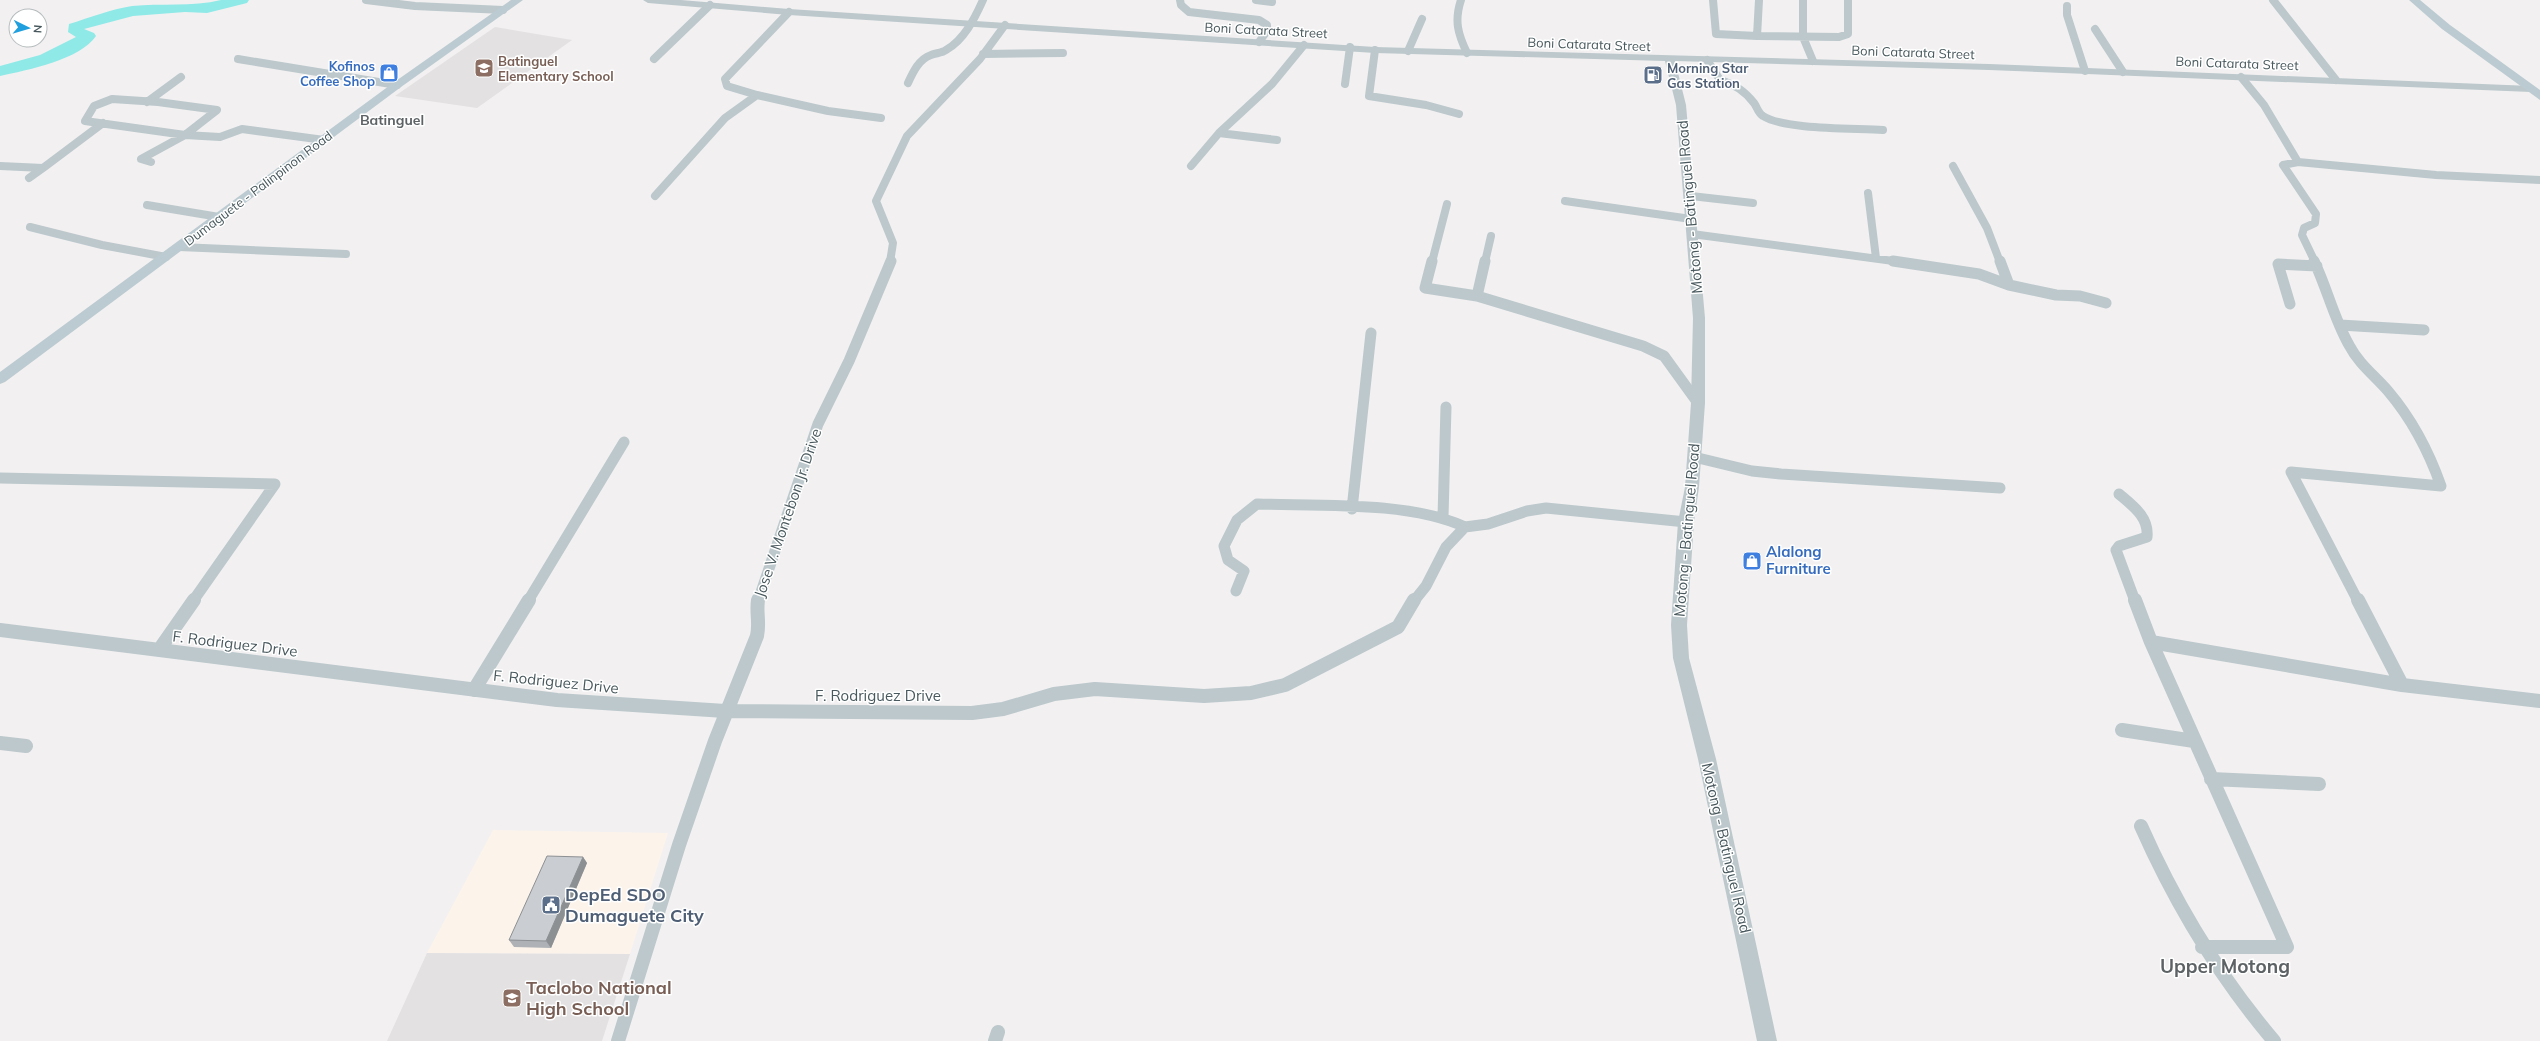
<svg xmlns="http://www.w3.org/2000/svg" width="2540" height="1041" viewBox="0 0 2540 1041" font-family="Mulish,sans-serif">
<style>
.commercial{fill:#fcf3eb}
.education{fill:#e3e1e2}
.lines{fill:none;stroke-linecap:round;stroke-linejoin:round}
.river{fill:#8fe9e7;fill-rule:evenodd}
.minor-far2{stroke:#bcc8cc;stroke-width:8}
.minor-far1{stroke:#bcc8cc;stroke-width:11}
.minor{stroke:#bcc8cc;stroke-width:14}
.tertiary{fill:#bcc8cc;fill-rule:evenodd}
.secondary{fill:#bccbd1;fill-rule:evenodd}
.wall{fill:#aeb1b5}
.shaded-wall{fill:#8d9093}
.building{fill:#caced2;stroke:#8d9093}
.labels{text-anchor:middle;stroke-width:3;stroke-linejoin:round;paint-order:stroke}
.far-street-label{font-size:13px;fill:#48585d;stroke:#fff}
.far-education-label{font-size:13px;font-weight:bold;fill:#785e54;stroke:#fff;text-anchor:start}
.far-shop-label{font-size:13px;font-weight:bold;fill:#366cbe;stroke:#fff;text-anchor:end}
.far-service-label{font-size:13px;font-weight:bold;fill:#4e5e75;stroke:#fff;text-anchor:start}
.far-quarter-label{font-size:14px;font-weight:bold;fill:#5d6265;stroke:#fff}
.street-label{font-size:15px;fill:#48585d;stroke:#fff}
.shop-label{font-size:15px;font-weight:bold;fill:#366cbe;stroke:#fff;text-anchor:start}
.near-service-label{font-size:18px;font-weight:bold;fill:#4e5e75;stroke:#fff;text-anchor:start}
.near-education-label{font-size:18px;font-weight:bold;fill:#785e54;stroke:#fff;text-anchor:start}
.near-neighbourhood-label{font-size:19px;font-weight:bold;fill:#5d6265;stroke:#fff}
</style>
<rect width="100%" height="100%" fill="#f2f0f1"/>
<path class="commercial" d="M493,830L668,833L630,954L427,953Z"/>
<path class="education" d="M495,27L572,40L477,108L395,96Z
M427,953L630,954L602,1041H387Z"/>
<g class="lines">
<path class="river" d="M221,0H249L247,3L207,13L185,12L133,16L84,29L94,33L96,36C80,60 27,70 0,76V66L40,55L76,37L68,32L69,24C89,18 111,9 132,6C161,3 192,7 221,0Z"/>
<path class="minor-far2" d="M366,0L415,6L503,10
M1180,0L1181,5L1189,12L1259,20L1267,25V31L1259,42
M1256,0L1272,2
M1461,0C1454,21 1458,34 1467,53
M1713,0L1716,34L1757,36
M1759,0L1757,36L1839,37L1848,34V0
M1803,0V37L1813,61
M2273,0L2336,80
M2067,6V15L2085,71
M2095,29L2123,72
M1375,50L1369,96L1426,105L1459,114
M1408,51L1422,19
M983,54L1063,53
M238,59L397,85
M654,59L710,5
M1707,60L1720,80C1734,84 1745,91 1754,103C1757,107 1758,113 1763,116C1785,130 1854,128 1883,130
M2241,77L2264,105L2298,162
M908,83C913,72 919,59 931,55C936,53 942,53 946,50C964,40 975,18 983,0
M1345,84L1350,47
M757,95L828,111L881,118
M112,99L158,102L217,110L185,135L85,121L94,106Z
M147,102L181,77
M185,135L220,137L242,129L324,140
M1277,140L1219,133L1272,84L1304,45
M151,162L141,159L185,135
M0,166L43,168L103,123
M1191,166L1219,133
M1953,166L1987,228L2000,262
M29,178L43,168
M1868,193L1876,258
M655,196L725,118L757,95L727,86L725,79L789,12
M1691,196L1753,203
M1565,201L1691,219
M147,205L219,217
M30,227L102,245L166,257
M1692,234L1901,262
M179,247L346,254
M890,262L893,243L876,201L907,136L980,59L1005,25
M1432,262L1447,204
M1485,262L1491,236
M2315,262L2302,235L2304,228L2315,223L2316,214L2283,165L2298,162L2436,175L2540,180"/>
<path class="minor-far1" d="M1432,261L1425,288L1477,296L1485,261
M1893,261L1979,274L2009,285L2056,295L2080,296L2106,303
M2000,261L2009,285
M1477,296L1643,346L1664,356L1698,403
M2290,304L2278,264L2317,266
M2340,325L2424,330
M1694,457L1752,471L1781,474L2000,488
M2291,472L2441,486C2429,452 2411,418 2388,391C2374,375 2359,364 2349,345C2334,319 2327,288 2314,261
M2291,472L2358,601
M0,478L275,484L193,601
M2119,494C2133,506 2149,517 2147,537L2119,546L2116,550L2135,601
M1352,509L1371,333
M1443,517L1446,407
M1236,591L1244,571L1228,560L1224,546L1237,520L1257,504C1319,506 1409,501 1465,527
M528,601L624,442
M758,601L818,424L849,361L891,261
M1414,601L1426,586L1446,547L1465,527L1488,524L1527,511L1546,508L1686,522"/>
<path class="minor" d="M2135,600L2151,642L2287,947H2202
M2358,600L2402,685
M0,630L557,700L725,711L972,713L1003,709L1054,694L1095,689L1204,696L1251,693L1285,685L1398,627L1414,600
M2151,642L2402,685L2540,701
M159,650L194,600
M474,690L529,600
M2122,730L2194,741
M0,743L26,746
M2211,779L2319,784
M2141,826C2176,905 2218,975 2274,1041
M618,1041L679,845L715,741L757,636C760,623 756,613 758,600
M995,1041L998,1032"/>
<path class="tertiary" d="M643,0H681L789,9L1375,47L1989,64L2531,86L2536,89L2531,92L1989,70L1675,61L1686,105L1705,318V403L1699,487L1694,522L1687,625L1689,658L1716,759L1777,1041H1757L1698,759L1673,658L1671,625L1678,522L1685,487L1691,403L1693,318L1676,105L1665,61L1375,53L789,15L648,3Z"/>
<path class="secondary" d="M511,0H523L401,87L5,382L0,384V372L393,83Z
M2409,0H2420L2450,25L2540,90V100L2442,29Z"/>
</g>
<path class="wall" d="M583,857L587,863L551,948L514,947L509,940Z"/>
<path class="shaded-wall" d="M583,857L587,863L551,948L546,941Z"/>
<path class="building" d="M547,856L583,857L546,941L509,940Z"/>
<defs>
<g id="school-square" transform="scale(1)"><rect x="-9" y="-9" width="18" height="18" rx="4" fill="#8d6e63" stroke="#fff"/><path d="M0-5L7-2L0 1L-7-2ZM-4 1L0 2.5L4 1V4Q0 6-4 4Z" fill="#fff"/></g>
<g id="shop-square" transform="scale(1)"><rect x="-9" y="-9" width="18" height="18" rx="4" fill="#3f7fe0" stroke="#fff"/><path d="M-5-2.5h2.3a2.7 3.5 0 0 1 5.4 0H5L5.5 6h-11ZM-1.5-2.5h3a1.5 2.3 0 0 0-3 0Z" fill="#fff"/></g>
<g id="fuel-square" transform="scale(1)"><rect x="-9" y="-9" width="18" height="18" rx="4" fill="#5c6f8a" stroke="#fff"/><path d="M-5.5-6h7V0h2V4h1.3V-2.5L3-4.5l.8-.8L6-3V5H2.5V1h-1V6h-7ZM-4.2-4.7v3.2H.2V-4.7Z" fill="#fff"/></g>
<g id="civic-square" transform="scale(1)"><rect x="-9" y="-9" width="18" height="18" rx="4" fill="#5c6f8a" stroke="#fff"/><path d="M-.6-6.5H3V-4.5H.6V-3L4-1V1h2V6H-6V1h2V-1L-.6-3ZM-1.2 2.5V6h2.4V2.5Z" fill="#fff"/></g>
</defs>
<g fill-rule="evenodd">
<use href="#school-square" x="484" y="68"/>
<use href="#shop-square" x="389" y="73"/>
<use href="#fuel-square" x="1653" y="75"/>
<use href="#shop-square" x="1752" y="561"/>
<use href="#civic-square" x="551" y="905"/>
<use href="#school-square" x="512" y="998"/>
</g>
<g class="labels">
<g class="far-street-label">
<text transform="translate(1266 30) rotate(3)" y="5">Boni Catarata Street</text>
<text transform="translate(1589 44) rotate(2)" y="5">Boni Catarata Street</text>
<text transform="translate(1913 52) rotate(2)" y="5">Boni Catarata Street</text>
<text transform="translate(2237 63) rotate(2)" y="5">Boni Catarata Street</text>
<text transform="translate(258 188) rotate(-37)" y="5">Dumaguete - Palinpinon Road</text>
</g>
<g class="far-education-label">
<text x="498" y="66">Batinguel<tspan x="498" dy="15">Elementary School</tspan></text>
</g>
<g class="far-shop-label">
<text x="375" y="71">Kofinos<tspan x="375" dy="15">Coffee Shop</tspan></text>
</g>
<g class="far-service-label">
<text x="1667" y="73">Morning Star<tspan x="1667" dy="15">Gas Station</tspan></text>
</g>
<g class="far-quarter-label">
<text x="392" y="125">Batinguel</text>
</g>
<g class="street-label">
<text transform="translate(1690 207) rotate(-95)" y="5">Motong - Batinguel Road</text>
<text transform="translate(788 513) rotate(-71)" y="5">Jose V. Montebon Jr. Drive</text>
<text transform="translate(1687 530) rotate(-85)" y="5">Motong - Batinguel Road</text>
<text transform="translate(235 644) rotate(7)" y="5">F. Rodriguez Drive</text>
<text transform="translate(556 682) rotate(6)" y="5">F. Rodriguez Drive</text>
<text x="878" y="701">F. Rodriguez Drive</text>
<text transform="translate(1726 848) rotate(77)" y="5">Motong - Batinguel Road</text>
</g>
<g class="shop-label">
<text x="1766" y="557">Alalong<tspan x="1766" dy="17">Furniture</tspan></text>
</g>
<g class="near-service-label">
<text x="565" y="901">DepEd SDO<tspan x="565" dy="21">Dumaguete City</tspan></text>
</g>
<g class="near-education-label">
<text x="526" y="994">Taclobo National<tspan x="526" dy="21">High School</tspan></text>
</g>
<g class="near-neighbourhood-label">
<text x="2225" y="973">Upper Motong</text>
</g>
</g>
<g transform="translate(28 28) rotate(95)"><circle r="19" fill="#ffffff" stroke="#b6bcbe"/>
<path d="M0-3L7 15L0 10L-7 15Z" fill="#1f9fdd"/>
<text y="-6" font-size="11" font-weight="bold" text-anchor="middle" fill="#48585d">N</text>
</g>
</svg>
